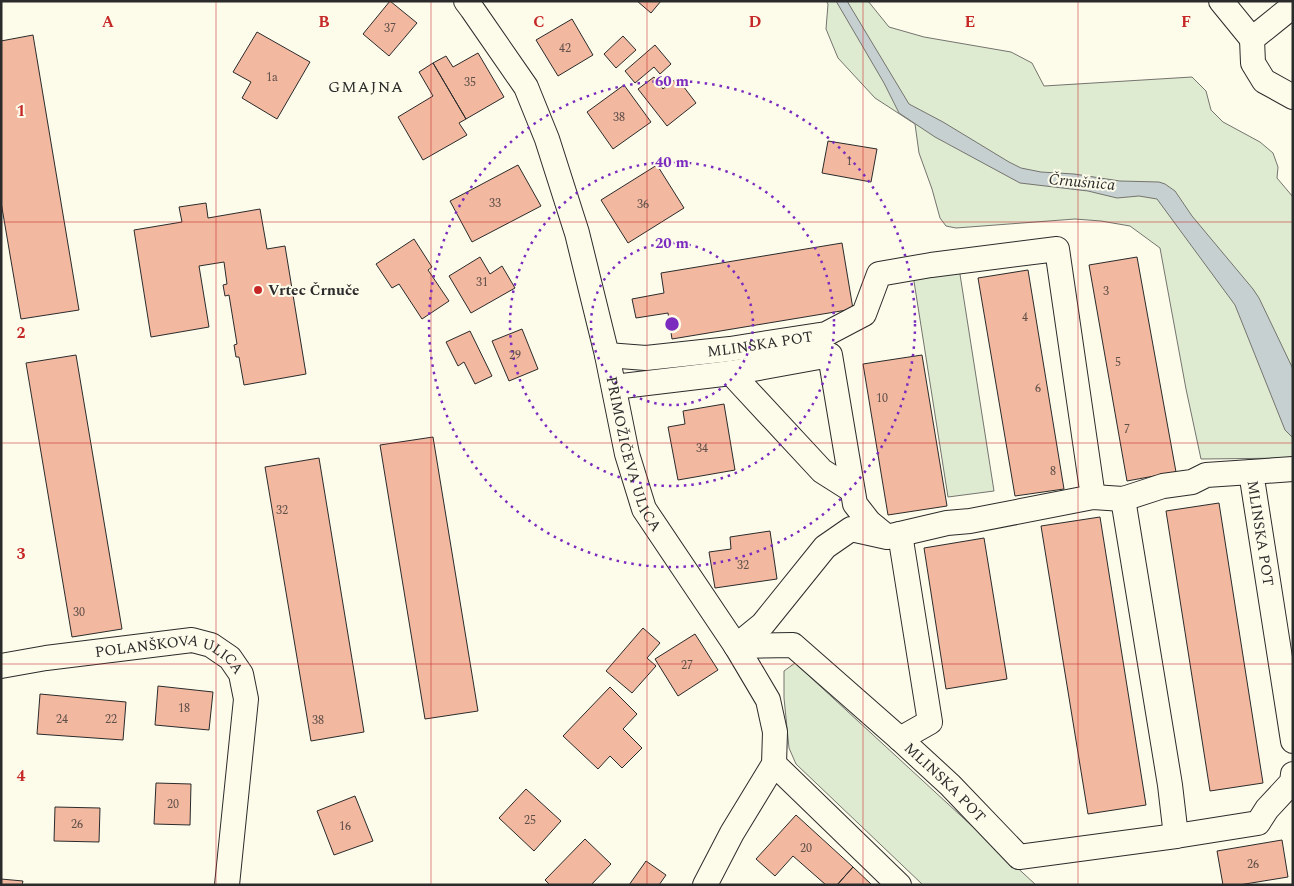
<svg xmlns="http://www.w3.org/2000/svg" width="1294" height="886" viewBox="0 0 1294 886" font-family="Spectral,serif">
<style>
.green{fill:#deebd1;stroke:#74746e}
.water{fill:#c7d0d0;stroke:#74746e}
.building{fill:#f2b8a0;stroke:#2b2b2b}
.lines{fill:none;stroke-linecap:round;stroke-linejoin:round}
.street-casing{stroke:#2b2b2b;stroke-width:26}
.street{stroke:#fdfbea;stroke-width:24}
.grid{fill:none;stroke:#c62828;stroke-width:1;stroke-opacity:0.55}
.ring{fill:none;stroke:#7b2cbf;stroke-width:2.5;stroke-dasharray:2.5 5}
.poi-dot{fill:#c62828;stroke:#fdfbea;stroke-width:2}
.labels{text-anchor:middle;stroke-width:4;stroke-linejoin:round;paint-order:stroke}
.number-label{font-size:12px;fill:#5d4e48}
.poi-label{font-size:15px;font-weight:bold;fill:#2b2b2b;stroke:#fdfbea;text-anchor:start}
.street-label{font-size:15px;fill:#2b2b2b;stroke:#fdfbea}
.neighbourhood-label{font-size:16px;letter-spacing:1px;fill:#2b2b2b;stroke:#fdfbea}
.water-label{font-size:16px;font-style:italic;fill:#2b2b2b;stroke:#fdfbea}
.grid-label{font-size:16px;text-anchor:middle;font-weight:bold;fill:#c62828;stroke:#fdfbea;stroke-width:4;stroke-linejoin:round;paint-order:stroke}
.centre{fill:#7b2cbf;stroke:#fdfbea;stroke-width:2.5}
.ring-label{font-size:15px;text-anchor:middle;font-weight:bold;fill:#7b2cbf;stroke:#fdfbea;stroke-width:4;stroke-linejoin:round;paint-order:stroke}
</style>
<rect width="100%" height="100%" fill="#fdfbea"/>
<path class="green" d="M826,1H868L889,27L924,37L1011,52L1032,63L1044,86L1192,77L1206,91L1211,110L1223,122L1260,142L1273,153L1278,167L1277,178L1293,197V458L1201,459L1186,389L1160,248L1130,226L1101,221L1075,219L956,228L946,226L940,218L932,189L919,153L915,124L875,98L838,58L826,29L828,4Z
M959,268L994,491L948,497L913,275Z
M795,663L1036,885H923L796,764L789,748L784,698V671Z"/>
<path class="water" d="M836,1H847L909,104L943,122L1009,162L1021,168L1041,172L1074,174L1120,181L1159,182L1165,184L1175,191L1192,216L1253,289L1259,298L1293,369V438L1285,430L1235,305L1157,199L1139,196L1117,198L1088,191L1020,183L935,137L899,113L884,83Z"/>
<path class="building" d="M390,1L417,23L389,56L363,34Z
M637,1H661L651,13Z
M572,19L593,55L558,76L536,40Z
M257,32L310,62L277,119L242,98L251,82L233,72Z
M33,35L79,310L21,319L1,202V41Z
M623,36L636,50L616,68L604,54Z
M655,45L671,64L660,74L654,67L635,83L625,71Z
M478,53L504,97L466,119L433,63L446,56L453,67Z
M433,63L466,119L459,123L467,135L423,160L398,117L433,96L419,72Z
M654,77L663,89L677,78L696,103L667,126L638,89Z
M624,85L651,122L613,149L587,112Z
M828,141L877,149L871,182L822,173Z
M518,165L541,206L472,242L450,201Z
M657,165L684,208L628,243L601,200Z
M206,203L208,218L260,209L267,249L285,246L306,374L244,385L239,357H236L234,345L237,344L229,295L225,296L223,285L227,284L224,262L199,266L209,327L151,337L134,230L182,222L179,207Z
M414,239L432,267L428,270L449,301L422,319L399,284L392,288L376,264Z
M842,243L853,309L672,339L668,313L636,318L632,299L664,293L661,273Z
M480,257L490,274L502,266L515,288L471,313L449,276Z
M1137,257L1176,472L1127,481L1089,265Z
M1028,270L1064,489L1015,496L978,278Z
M522,329L538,369L509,381L492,341Z
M470,331L492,376L475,384L464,362L458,366L446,342Z
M76,355L122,629L72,637L26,363Z
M922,355L947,506L888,515L863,364Z
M724,404L735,470L678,480L668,427L685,424L683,411Z
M433,437L478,711L425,719L380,445Z
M319,458L364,732L311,741L265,467Z
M1219,503L1263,783L1210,791L1166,511Z
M1100,517L1146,805L1088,814L1041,526Z
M770,531L777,579L715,588L709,552L731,549L730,537Z
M984,538L1007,679L946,689L924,548Z
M643,628L660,643L647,658L656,666L632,693L606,671Z
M695,634L718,670L678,696L655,659Z
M158,686L213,692L209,730L155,725Z
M610,687L637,714L623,729L642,748L622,768L610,756L598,769L563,736Z
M40,694L126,702L123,740L37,734Z
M156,783L191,784L190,825L154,824Z
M526,789L561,821L534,851L499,818Z
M355,796L373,841L334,855L317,811Z
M55,807L100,808L99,842L54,841Z
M796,815L853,867L837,885H826L793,856L775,876L756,859Z
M585,839L611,864L591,885H550L545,880Z
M1282,840L1288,877L1239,885H1223L1217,851Z
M646,861L666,875L659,885H629Z
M853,867L872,885H837Z
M1,879L23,881L22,885H1Z"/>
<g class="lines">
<g class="street-casing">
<g id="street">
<path id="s1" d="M466,1L472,9L526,87L547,139L577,233L607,355L627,454L644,509L736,646L768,700L775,732L774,764L732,833L705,885"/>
<path d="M1221,1L1252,39"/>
<path d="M1293,6L1252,39L1253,63L1264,81L1293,97"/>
<path id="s2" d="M607,355L646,358L730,349L826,334L864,314L879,274L931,265L1057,249L1093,497"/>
<path d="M731,373L830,355L855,504L869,522L886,536"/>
<path d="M614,387L731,373L822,471L852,490"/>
<path id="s3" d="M1293,469L1251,472L1293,741"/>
<path d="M1123,499L1170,785L1176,836"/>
<path d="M900,534L947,523L970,521L1093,497L1123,499L1163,486L1192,482L1206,475L1251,472"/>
<path id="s4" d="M736,646L793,645L900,739L950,785L1019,857L1176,836L1258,823L1267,809L1292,782L1293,774"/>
<path d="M736,646L763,624L825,547L851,529L887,537L900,534L930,722L900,739"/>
<path id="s5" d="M1,666L46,658L192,640L211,645L230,658L241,674L246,699L227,885"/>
<path d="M774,764L899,885"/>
</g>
</g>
<use href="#street" class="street"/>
</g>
<path class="grid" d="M216,1V885M431,1V885M647,1V885M863,1V885M1078,1V885M1,222H1293M1,443H1293M1,664H1293"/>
<g class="ring">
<circle cx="672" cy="324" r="81"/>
<circle cx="672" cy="324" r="162"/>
<circle cx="672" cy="324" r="243"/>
</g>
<circle class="poi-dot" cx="258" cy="290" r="5"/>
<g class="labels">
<g class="number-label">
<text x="390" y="32">37</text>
<text x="565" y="52">42</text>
<text x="272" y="81">1a</text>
<text x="470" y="86">35</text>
<text x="619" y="121">38</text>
<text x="849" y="165">1</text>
<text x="495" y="207">33</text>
<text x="643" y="208">36</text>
<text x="482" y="286">31</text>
<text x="1106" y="295">3</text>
<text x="1025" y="321">4</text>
<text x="515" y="359">29</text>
<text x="1118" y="366">5</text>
<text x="1038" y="392">6</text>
<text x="882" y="402">10</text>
<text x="1127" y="433">7</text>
<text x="702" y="452">34</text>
<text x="1053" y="475">8</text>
<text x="282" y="514">32</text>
<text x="743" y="569">32</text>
<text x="79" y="616">30</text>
<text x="687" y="669">27</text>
<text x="184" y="712">18</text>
<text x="62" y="723">24</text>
<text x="111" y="723">22</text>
<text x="318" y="724">38</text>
<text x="173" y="808">20</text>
<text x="530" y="824">25</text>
<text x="77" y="828">26</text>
<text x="345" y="830">16</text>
<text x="806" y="852">20</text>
<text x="1253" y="868">26</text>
</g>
<g class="poi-label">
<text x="268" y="295">Vrtec Črnuče</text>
</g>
<g class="street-label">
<text dy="5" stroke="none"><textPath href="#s2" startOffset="154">MLINSKA POT</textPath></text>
<text dy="5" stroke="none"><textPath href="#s1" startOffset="488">PRIMOŽIČEVA ULICA</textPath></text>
<text dy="5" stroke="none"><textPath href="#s3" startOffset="104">MLINSKA POT</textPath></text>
<text dy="5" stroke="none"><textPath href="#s5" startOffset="174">POLANŠKOVA ULICA</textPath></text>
<text dy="5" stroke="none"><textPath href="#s4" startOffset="262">MLINSKA POT</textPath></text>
</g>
<g class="neighbourhood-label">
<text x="366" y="92">GMAJNA</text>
</g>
<g class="water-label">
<text transform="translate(1082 181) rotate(5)" y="6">Črnušnica</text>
</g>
</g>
<g class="grid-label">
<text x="108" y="27">A</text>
<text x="324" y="27">B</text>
<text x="539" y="27">C</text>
<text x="755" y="27">D</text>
<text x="970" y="27">E</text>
<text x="1186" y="27">F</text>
<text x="21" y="116">1</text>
<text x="21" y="338">2</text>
<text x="21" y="559">3</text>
<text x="21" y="781">4</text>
</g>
<circle cx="672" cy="324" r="8" class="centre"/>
<g class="ring-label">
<text x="672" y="86">60 m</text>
<text x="672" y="167">40 m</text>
<text x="672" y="248">20 m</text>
</g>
<rect width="1294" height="886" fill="none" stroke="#2b2b2b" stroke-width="5"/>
</svg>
